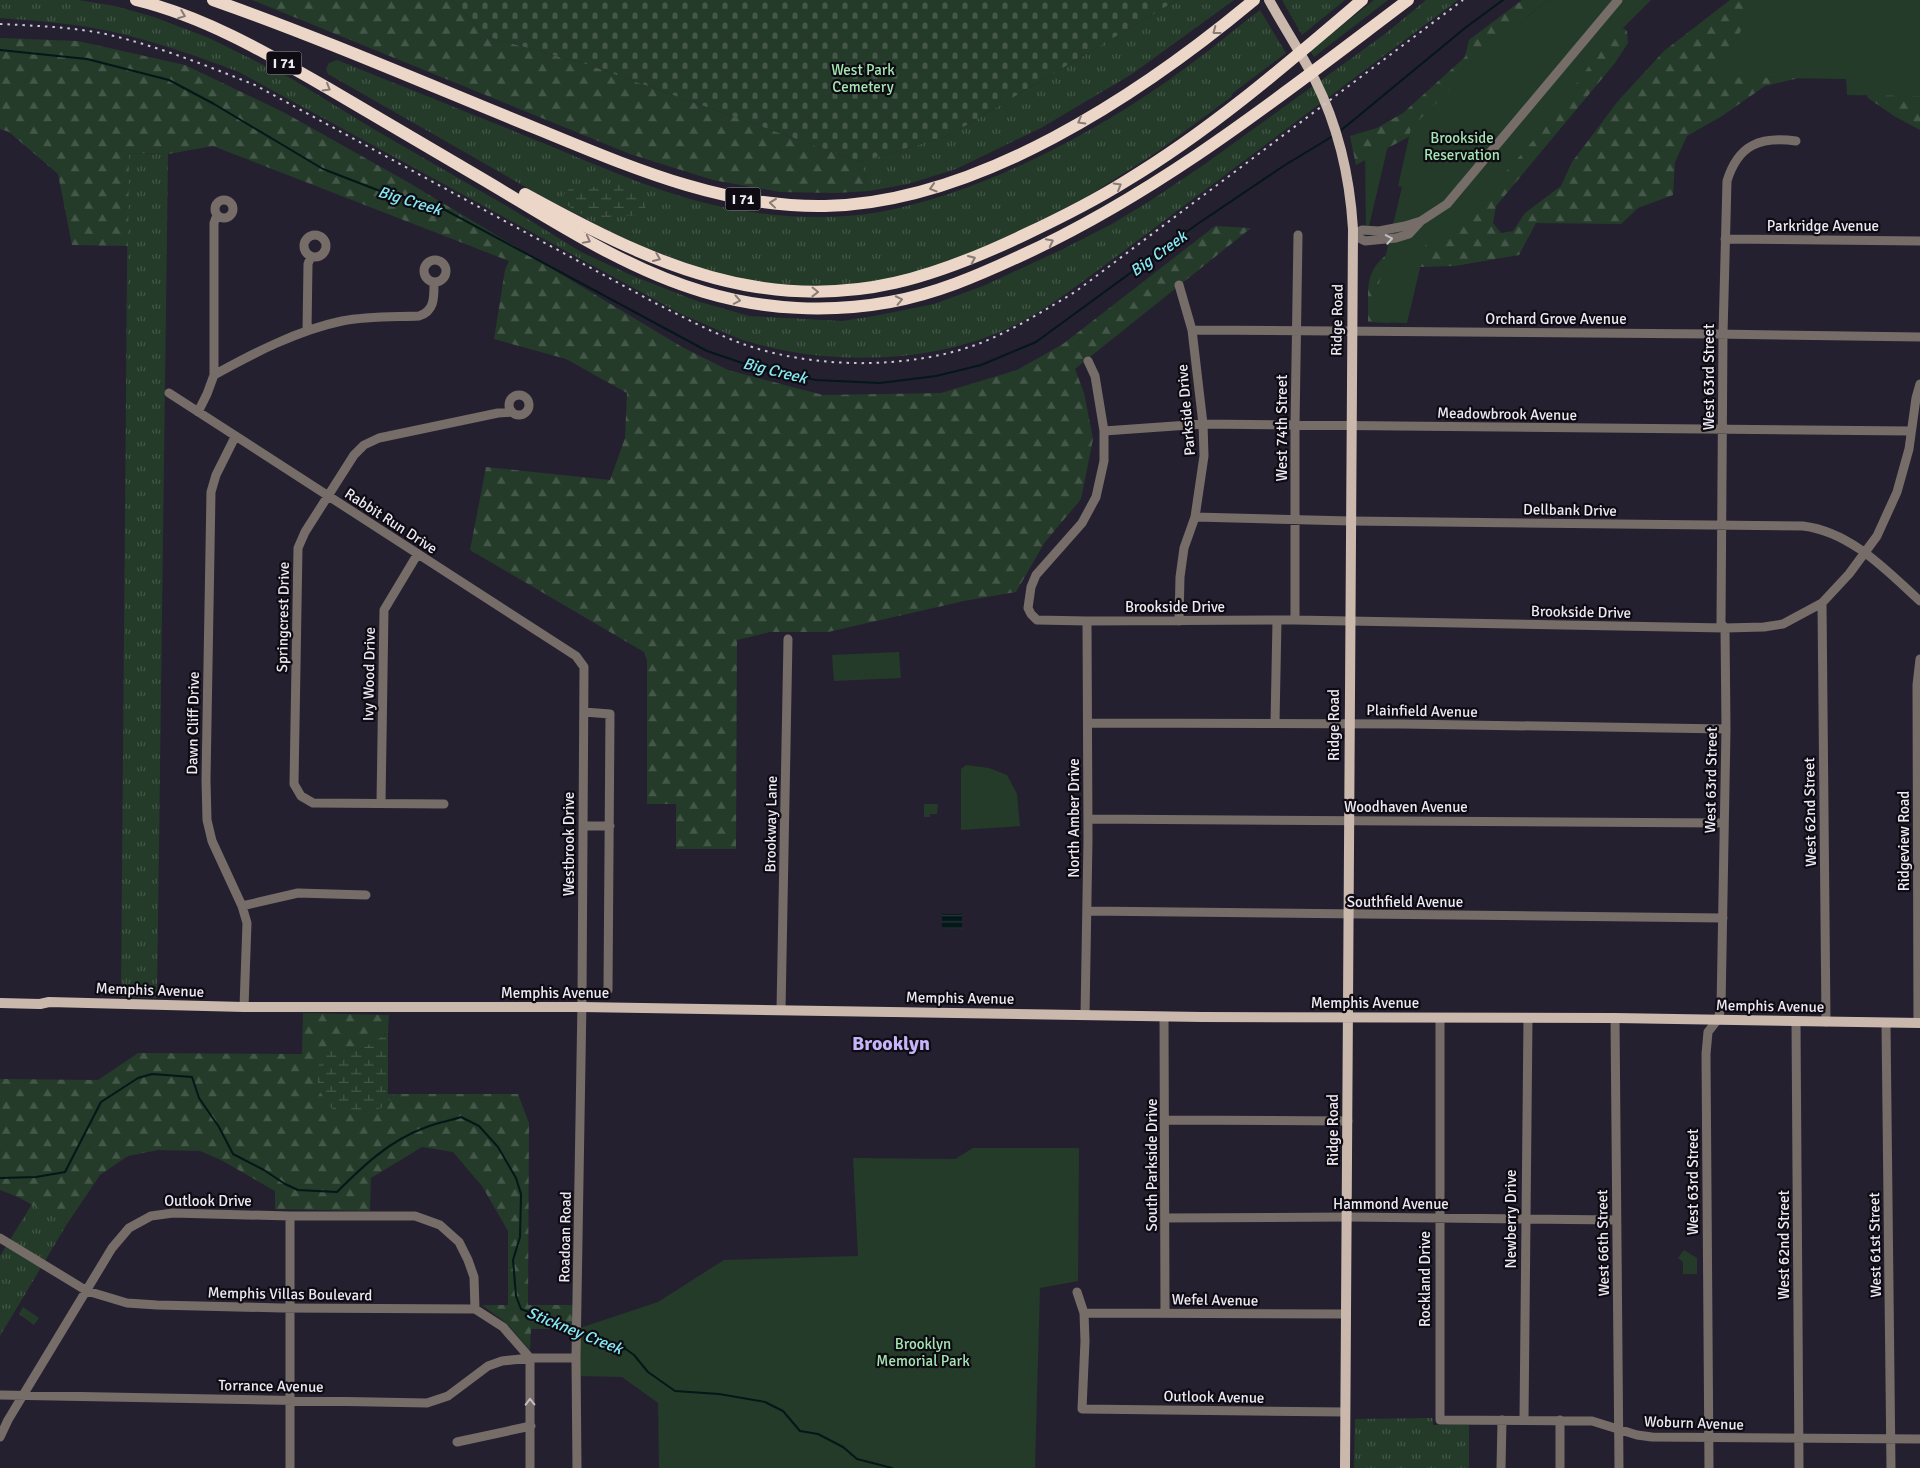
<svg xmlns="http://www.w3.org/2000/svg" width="1920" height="1468" viewBox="0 0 1920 1468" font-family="Signika,sans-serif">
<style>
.grass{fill:url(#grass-tufts)}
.forest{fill:url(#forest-firs)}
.wetland{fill:url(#wetland-marsh)}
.cemetery{fill:url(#cemetery-stones)}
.park{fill:#243b29}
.water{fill:url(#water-rules)}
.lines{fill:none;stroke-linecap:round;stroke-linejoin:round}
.stream{stroke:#041719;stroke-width:2}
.minor{stroke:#766d68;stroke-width:9}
.major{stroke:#cab8ad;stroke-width:10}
.highway{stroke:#ecd6c8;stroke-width:12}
.rail{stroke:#cbc8d4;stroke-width:2;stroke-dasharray:2.5 5;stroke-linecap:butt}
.oneway{stroke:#887b76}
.oneway2{stroke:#c3bec3}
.labels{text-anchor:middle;stroke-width:4.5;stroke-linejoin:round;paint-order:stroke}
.shield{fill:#0e0b12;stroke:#a9a6b0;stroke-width:1}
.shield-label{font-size:14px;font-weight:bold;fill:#ece9f4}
.park-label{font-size:15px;fill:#a4e5b2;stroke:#0e0b12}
.street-label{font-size:15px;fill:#ece9f4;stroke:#0e0b12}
.water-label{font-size:16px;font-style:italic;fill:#85eaf3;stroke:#0e0b12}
.district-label{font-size:20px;font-weight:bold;fill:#c6b4fa;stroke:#0e0b12}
</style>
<defs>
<pattern id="grass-tufts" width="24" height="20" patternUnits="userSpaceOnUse" patternTransform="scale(1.25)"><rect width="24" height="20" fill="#243b29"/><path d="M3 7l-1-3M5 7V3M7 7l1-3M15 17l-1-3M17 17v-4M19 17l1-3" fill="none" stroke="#445749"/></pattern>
<pattern id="forest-firs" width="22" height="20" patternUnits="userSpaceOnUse" patternTransform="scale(1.25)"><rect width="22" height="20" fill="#243b29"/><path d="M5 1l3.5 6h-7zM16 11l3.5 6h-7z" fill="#445749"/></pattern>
<pattern id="wetland-marsh" width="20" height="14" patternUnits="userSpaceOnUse" patternTransform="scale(1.25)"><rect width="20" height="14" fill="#243b29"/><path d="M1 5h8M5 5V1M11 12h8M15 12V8" fill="none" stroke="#445749"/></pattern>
<pattern id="cemetery-stones" width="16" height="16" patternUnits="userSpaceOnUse" patternTransform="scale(1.25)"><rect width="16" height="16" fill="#243b29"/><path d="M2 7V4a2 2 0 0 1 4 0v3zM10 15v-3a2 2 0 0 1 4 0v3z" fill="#445749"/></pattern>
<pattern id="water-rules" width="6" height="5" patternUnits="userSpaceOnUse" patternTransform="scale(1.25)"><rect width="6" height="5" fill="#041719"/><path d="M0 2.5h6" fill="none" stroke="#29393b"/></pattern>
</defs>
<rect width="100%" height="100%" fill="#252030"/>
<path class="grass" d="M0,0H78L115,6L154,17L209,38L292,79L370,127L510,208L581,252L633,276L697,301L749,316L842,321L874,316L934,304L983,286L1061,250L1112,224L1153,199L1205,164L1385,34L1426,0H1458L1113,259C1080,283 1047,310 1009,328C931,364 829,366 746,341C725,334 704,323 683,315L239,72C200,57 162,44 122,34C83,24 40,21 0,18Z
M1177,0H1234L1132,74L1041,128L956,169L908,184L869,191L861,162L950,135Z
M1282,0H1345L1302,35Z
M1374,0H1388L1314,57L1310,51Z
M1260,10L1286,53L1233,93L1231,97L1157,152L1085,198L1025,228L968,254L926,271L874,283L819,288L748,281L705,270L631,242L543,197L328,74L326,69L329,63L337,60C406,88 475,115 543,143C607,169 671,199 739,210C783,218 836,220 880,212C984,193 1104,129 1188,66C1213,48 1236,28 1260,10Z
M128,153L168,154L157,998L121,997Z
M32,1204L67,1224L0,1336V1256Z
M1433,1418V1425H1469V1468H1354L1355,1419Z"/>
<path class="forest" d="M252,0H452L488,37L586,64L861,162L869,191L835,193L780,192L713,180L630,154Z
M1522,0H1548L1528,16L1414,134L1356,165L1350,136L1377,128L1403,113L1465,57L1469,40Z
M1730,0H1920V130L1894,116L1868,98L1860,80L1816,74L1765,86L1722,116L1687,136L1675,162L1673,195L1638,208L1621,224L1536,223L1519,255L1455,266L1420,267L1402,271L1390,323L1368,322C1369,286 1362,270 1396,248L1619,25L1627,31L1628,43L1615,63L1496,206L1493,223L1501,233L1513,231L1525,213L1561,186L1572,162L1603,121L1618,101L1664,51Z
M0,38L78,41L185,65L285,113L406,181L682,347L728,370L823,395L941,393L1017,370L1063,344L1215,226L1251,228L1075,369L1084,393L1093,439L1081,499L1045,542L1016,592L964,601L828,632H770L737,640L736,849H676V804H647V661L644,652L470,550L486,467L610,480L625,438L627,393L566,359L494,339L505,270L509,261L213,146L168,154L129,153L128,246L72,245L58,174L9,132L0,129Z
M303,1013L389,1015L388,1033L358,1051L344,1048L385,1106L395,1094H518L529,1123L528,1305H578L577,1329H531L530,1350L505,1322L482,1305H508V1231L482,1186L453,1152L422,1147L371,1178L370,1211L275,1209V1191L221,1160L200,1151L158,1150L128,1156L100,1175L67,1224L18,1197L0,1190V1079L98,1080L138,1053L302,1054Z
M23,1307L39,1318L34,1325L19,1314Z"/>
<path class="wetland" d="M616,184L634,188L646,205L643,215C614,216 586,225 563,201L564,194L571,187H592Z
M388,1033V1094H395L385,1106L372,1112L352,1114L332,1109L318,1089L317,1068L327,1052L344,1048L358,1051Z"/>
<path class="cemetery" d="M452,0H1177L950,135L861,162L586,64L488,37Z"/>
<path class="park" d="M1548,0H1651L1600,51L1544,128L1458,227L1442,239L1426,243L1407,323L1373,322L1371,317L1402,187L1398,186L1412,124L1419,120L1508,32Z
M1758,0H1920V96L1847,95L1846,79L1715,77Z
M1390,137L1366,239L1365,150Z
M899,652L901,678L834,681L832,655Z
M966,765L989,768L1007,775L1017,794L1020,826L961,830V769Z
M924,804H938L937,814H930V817H924Z
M973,1148H1079L1078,1281L1040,1288L1035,1468H659L658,1403L622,1377L577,1376V1329L658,1302L724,1260L858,1256L853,1158L955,1159Z
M1684,1250L1697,1258V1274H1683V1262L1678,1258Z"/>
<path class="water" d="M942,914H962V929L942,928Z"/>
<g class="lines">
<path class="stream" d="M0,50L87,59L169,80L214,104L323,169L380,191L436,205L707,351L760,369L816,380L880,383L936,376L981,365L1036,342L1196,225L1285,165L1333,136
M1339,132L1465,28L1503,0
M0,1178L36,1177L65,1172L101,1102L138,1078L152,1074L192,1077L199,1098L219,1127L233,1154L264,1170L285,1184L298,1190L337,1192C363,1166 389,1141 424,1128C436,1123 449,1121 461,1117L479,1126L498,1147L516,1178L521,1194L520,1237L513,1260L516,1296L521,1309L556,1323L561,1327L573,1330
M580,1332L623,1347L634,1355L648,1372L675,1391L719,1394L765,1402L783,1411L800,1431L818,1434L843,1447L857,1459L892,1468"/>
<path class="minor" d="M215 209a9 9 0 1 1 18 0a9 9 0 1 1-18 0Z
M1421,221L1409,234L1396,238L1365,241L1353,235L1362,230L1379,231L1405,226L1421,221L1447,204L1618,0
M304 246a11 11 0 1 1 22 0a11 11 0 1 1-22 0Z
M1725,239L1920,241
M424 271a11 11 0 1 1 22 0a11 11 0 1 1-22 0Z
M1179,285L1192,330L1203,424L1204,456L1195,517L1184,548L1180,577L1179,621
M1192,330L1714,334L1920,337
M307,331L308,264L311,256
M1088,361L1095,376L1104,431V461L1096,497L1082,523L1036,575L1031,587L1028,608L1031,614L1037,620L1087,621L1295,620L1725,628L1764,627L1783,624L1822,603L1849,574L1877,536L1897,492L1909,449L1916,398L1920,384
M214,375V223L217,215
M169,393L576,656L584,667L582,1001L576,1358L577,1468
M509 405a10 10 0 1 1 20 0a10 10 0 1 1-20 0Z
M198,412L207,394L214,375C252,354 298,330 342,321C367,316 393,317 419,316C435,311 434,297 434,282
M1104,431L1203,424L1910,431
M235,437L216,475L211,492L206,780L207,820L212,841L242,906L247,923L244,1007
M1195,517L1350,521L1803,526C1851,532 1886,570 1920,601
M1822,603L1826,1022
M1295,620V425L1298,235
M584,712L610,714L608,990
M1088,723L1404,724L1726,729
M1275,723L1277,620
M381,803L384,610L417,555
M444,804L313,803L301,796L294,784L298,548L305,532L354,455L364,445L379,438L498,413L512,412
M1088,819L1723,823
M583,826H610
M242,906L298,893L366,895
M1087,911L1723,918
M781,1010L788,639
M1085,1015L1088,839L1087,621
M1164,1017L1165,1313
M1440,1018V1420L1592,1421L1637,1435L1652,1437L1920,1439
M1615,1018L1619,1468
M1796,1021L1799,1468
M1886,1023L1891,1468
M1918,1023L1917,685L1920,659
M1166,1120L1348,1121
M290,1216V1468
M1165,1218L1348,1217L1616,1220
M0,1238L87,1291L127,1303L157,1305L282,1308L475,1309L503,1327L530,1358H576
M1077,1292L1084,1313L1085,1341L1082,1409L1345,1412
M1084,1313L1345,1314
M0,1395L427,1403L448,1396L488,1366L502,1361L530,1358V1468
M1524,1420L1528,1018
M0,1437L8,1420L112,1248L129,1228L151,1216L173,1213L290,1216H415L440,1225L459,1242L468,1260L474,1277L475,1309
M457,1442L531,1426
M1501,1468L1502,1420
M1560,1468V1420
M1709,1468L1706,1054L1708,1032L1718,1019L1721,1008L1726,729L1725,628L1721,623L1723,334L1727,181C1738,145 1760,136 1796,141"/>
<path class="major" d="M1269,0C1284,27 1301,53 1315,80C1338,126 1350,179 1353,229L1345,1468
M0,1003L40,1004L49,1002L244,1007H582L1202,1017L1615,1018L1920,1023"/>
<path class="highway" d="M136,0C206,17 270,55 331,90C379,118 427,146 474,174C548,217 622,268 704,292C764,310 829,313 890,302C935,294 977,276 1018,257C1161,192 1283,94 1408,0
M213,0C321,38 429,85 535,128C628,166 722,208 825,206C977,203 1140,95 1254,0
M525,194C598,234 674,274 757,287C858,303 936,277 1026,234C1060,218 1094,201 1126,181C1211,130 1287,64 1362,0"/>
<path class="rail" d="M0,24C39,26 80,27 118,37C165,49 210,67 255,85L657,304C685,318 713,333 743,344C814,369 907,370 978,344C1012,331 1043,311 1075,292L1463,0"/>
</g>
<defs><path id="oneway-chevron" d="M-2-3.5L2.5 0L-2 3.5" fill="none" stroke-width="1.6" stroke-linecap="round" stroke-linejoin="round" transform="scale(1.25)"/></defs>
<g class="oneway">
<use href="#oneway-chevron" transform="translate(182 15) rotate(21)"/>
<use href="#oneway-chevron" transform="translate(1216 31) rotate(143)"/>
<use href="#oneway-chevron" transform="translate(327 88) rotate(30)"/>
<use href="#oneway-chevron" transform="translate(1081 121) rotate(150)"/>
<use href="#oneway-chevron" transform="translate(1118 186) rotate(-30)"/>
<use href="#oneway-chevron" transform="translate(933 188) rotate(163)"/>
<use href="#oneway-chevron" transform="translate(773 203) rotate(-174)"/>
<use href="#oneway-chevron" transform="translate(587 240) rotate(28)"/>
<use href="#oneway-chevron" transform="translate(1050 242) rotate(-27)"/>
<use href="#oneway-chevron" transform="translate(657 258) rotate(23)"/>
<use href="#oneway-chevron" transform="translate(972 259) rotate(-24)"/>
<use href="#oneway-chevron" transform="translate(815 292) rotate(1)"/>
<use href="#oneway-chevron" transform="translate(737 300) rotate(11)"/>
<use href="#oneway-chevron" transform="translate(899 300) rotate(-12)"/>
</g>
<g class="oneway2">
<use href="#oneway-chevron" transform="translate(1389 239) rotate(-10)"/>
<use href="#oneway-chevron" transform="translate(530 1402) rotate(-91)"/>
</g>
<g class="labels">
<g class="shield">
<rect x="266.5" y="51.5" width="35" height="23" rx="4"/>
<rect x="725.5" y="187.5" width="35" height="23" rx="4"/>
</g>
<g class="shield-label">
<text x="284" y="68">I 71</text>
<text x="743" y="204">I 71</text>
</g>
<g class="park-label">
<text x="863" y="75">West Park<tspan x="863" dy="17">Cemetery</tspan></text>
<text x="1462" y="143">Brookside<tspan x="1462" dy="17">Reservation</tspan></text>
<text x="923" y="1349">Brooklyn<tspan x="923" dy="17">Memorial Park</tspan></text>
</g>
<g class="street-label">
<text x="1823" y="231">Parkridge Avenue</text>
<text x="1556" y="324">Orchard Grove Avenue</text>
<text transform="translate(1337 320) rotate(-89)" y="5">Ridge Road</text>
<text transform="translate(1709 377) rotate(-90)" y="5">West 63rd Street</text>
<text transform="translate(1186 410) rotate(-95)" y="5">Parkside Drive</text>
<text transform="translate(1507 414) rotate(1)" y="5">Meadowbrook Avenue</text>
<text transform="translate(1282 428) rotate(-90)" y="5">West 74th Street</text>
<text transform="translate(1570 510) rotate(1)" y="5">Dellbank Drive</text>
<text transform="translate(391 521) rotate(33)" y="5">Rabbit Run Drive</text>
<text x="1175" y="612">Brookside Drive</text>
<text transform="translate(1581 612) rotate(1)" y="5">Brookside Drive</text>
<text transform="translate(283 617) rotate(-89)" y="5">Springcrest Drive</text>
<text transform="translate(369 674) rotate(-89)" y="5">Ivy Wood Drive</text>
<text transform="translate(1422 711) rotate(1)" y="5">Plainfield Avenue</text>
<text transform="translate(193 723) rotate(-89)" y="5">Dawn Cliff Drive</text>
<text transform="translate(1334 725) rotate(-90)" y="5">Ridge Road</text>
<text transform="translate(1711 780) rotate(-89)" y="5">West 63rd Street</text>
<text x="1406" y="812">Woodhaven Avenue</text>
<text transform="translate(1810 812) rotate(-91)" y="5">West 62nd Street</text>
<text transform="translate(1074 818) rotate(-90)" y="5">North Amber Drive</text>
<text transform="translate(771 824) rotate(-89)" y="5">Brookway Lane</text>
<text transform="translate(1904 841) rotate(-90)" y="5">Ridgeview Road</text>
<text transform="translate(569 844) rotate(-90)" y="5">Westbrook Drive</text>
<text x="1405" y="907">Southfield Avenue</text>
<text transform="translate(150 990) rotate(2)" y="5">Memphis Avenue</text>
<text x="555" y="998">Memphis Avenue</text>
<text transform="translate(960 998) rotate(1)" y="5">Memphis Avenue</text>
<text x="1365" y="1008">Memphis Avenue</text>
<text transform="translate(1770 1006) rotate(1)" y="5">Memphis Avenue</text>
<text transform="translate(1333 1130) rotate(-90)" y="5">Ridge Road</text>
<text transform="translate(1152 1165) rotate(-90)" y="5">South Parkside Drive</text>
<text transform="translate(1693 1182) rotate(-90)" y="5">West 63rd Street</text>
<text x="208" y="1206">Outlook Drive</text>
<text x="1391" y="1209">Hammond Avenue</text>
<text transform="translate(1511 1219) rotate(-90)" y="5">Newberry Drive</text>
<text transform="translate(565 1237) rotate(-89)" y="5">Roadoan Road</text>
<text transform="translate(1603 1243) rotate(-91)" y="5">West 66th Street</text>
<text transform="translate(1784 1245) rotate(-90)" y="5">West 62nd Street</text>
<text transform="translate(1875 1245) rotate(-91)" y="5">West 61st Street</text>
<text transform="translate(1425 1279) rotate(-90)" y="5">Rockland Drive</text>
<text transform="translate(290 1294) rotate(1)" y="5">Memphis Villas Boulevard</text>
<text transform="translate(1215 1300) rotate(1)" y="5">Wefel Avenue</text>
<text transform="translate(271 1386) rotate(1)" y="5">Torrance Avenue</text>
<text transform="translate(1214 1397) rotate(1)" y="5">Outlook Avenue</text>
<text transform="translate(1694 1423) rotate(2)" y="5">Woburn Avenue</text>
</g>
<g class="water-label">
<text transform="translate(410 200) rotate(17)" y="6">Big Creek</text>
<text transform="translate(1158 253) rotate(-36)" y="6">Big Creek</text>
<text transform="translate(775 370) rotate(14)" y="6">Big Creek</text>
<text transform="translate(575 1330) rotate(22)" y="6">Stickney Creek</text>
</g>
<g class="district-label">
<text x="891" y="1050">Brooklyn</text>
</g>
</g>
</svg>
